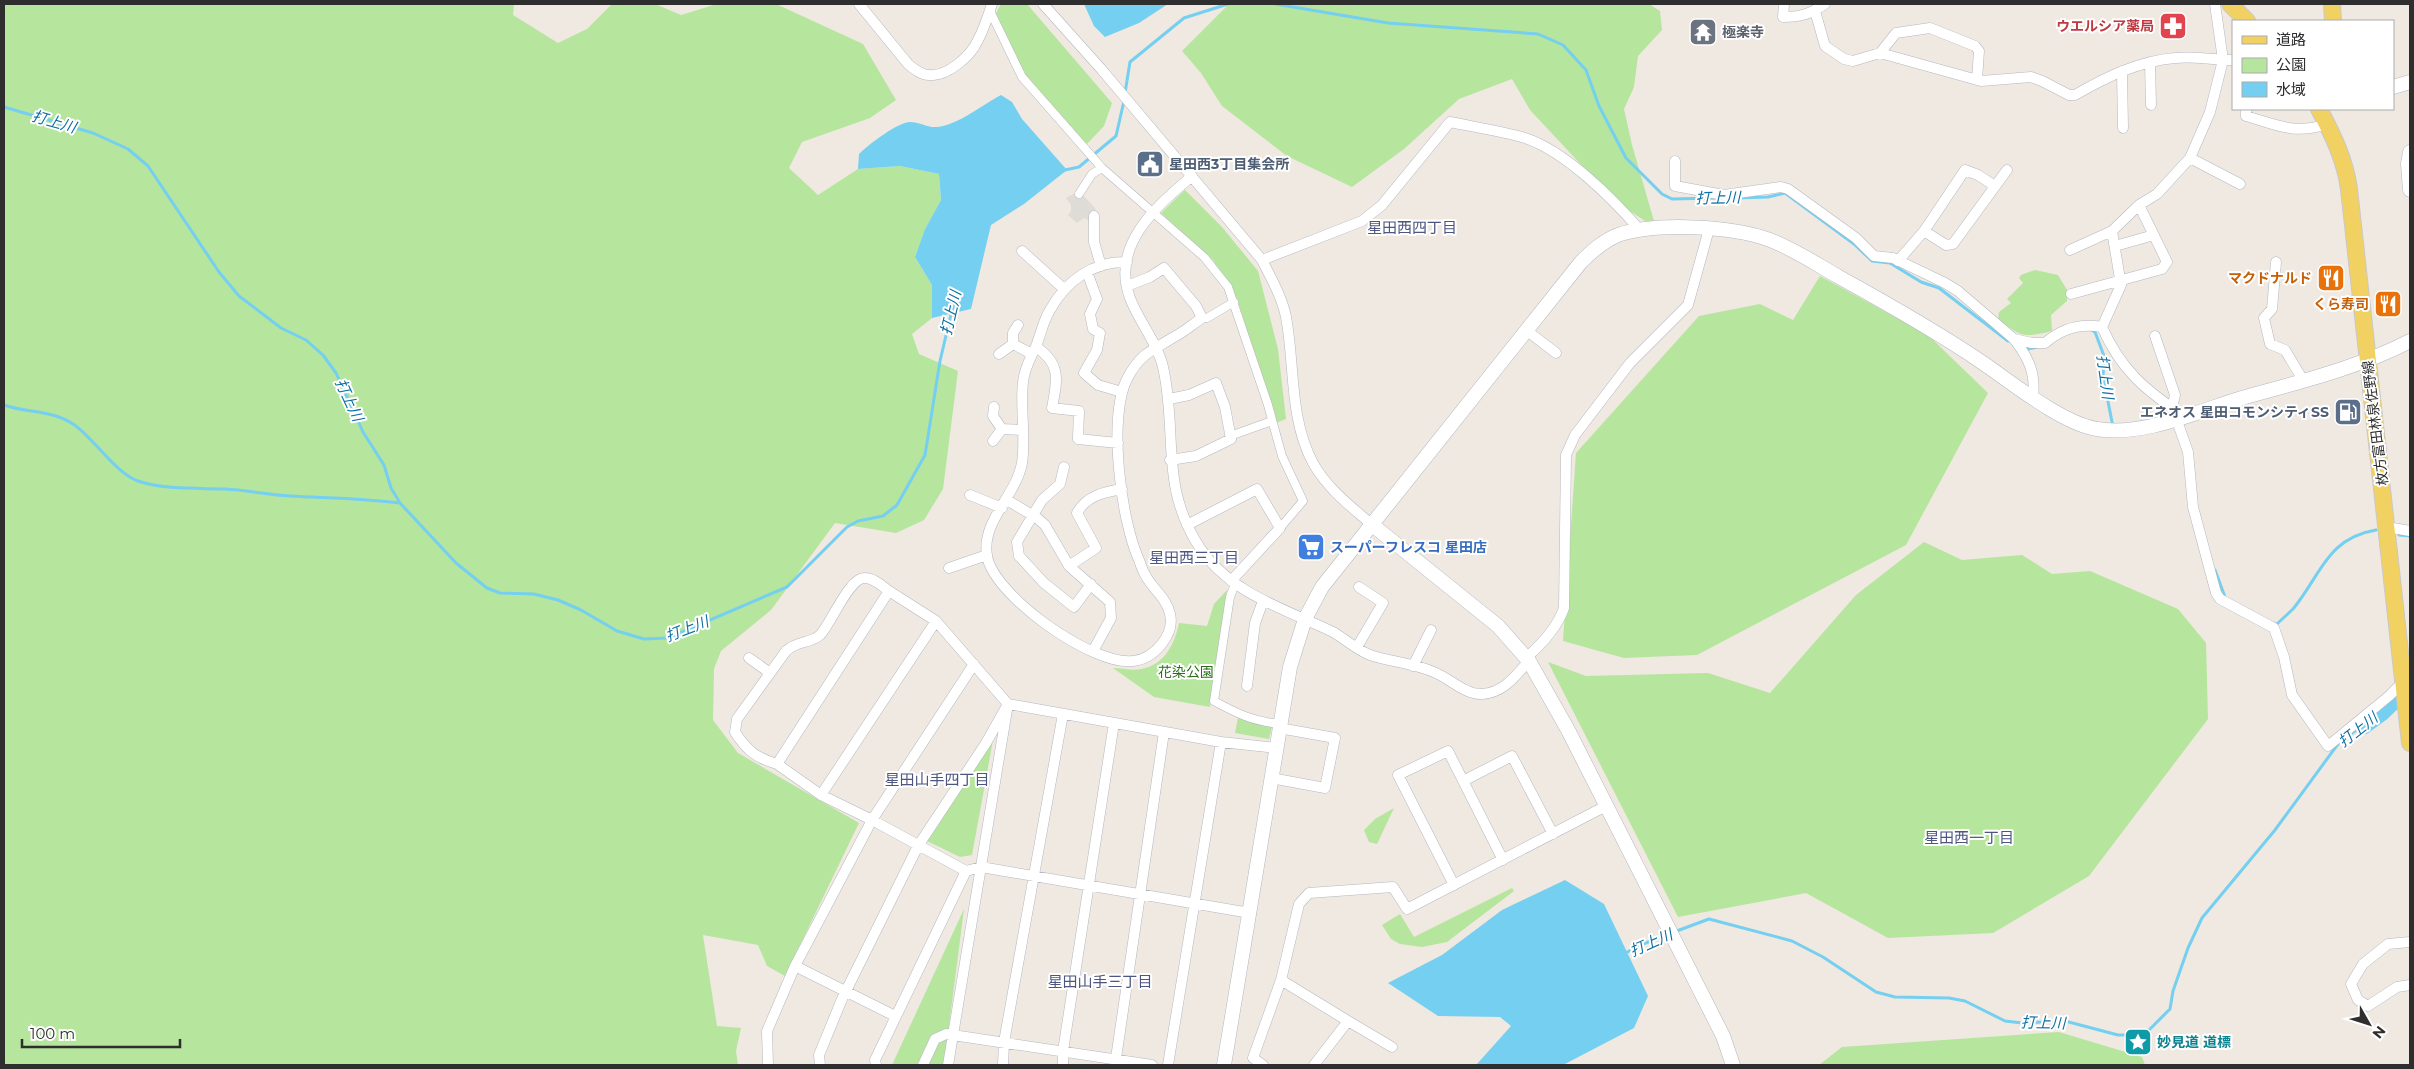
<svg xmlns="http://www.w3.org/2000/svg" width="2414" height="1069" viewBox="0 0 2414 1069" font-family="Montserrat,'Noto Sans JP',sans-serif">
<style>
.green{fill:#b6e59e}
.plaza{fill:#dfdcd8}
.water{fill:#75cff0}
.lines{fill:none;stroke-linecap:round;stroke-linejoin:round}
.stream{stroke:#75cff0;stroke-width:3}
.river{stroke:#75cff0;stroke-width:19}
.pedestrian-casing{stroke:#b4b7c1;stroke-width:9}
.minor-casing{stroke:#b4b7c1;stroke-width:11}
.tertiary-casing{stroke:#b4b7c1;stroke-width:15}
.primary-casing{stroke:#c9c9c9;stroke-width:18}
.pedestrian{stroke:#fff;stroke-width:8}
.minor{stroke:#fff;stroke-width:10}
.tertiary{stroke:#fff;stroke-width:14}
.primary{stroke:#f2d163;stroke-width:16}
.labels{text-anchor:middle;stroke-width:4;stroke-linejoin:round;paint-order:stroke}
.health-label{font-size:14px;font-weight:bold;fill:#be3a42;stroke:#fff;text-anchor:end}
.worship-label{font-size:14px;font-weight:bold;fill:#5b616d;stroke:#fff;text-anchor:start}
.service-label{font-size:14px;font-weight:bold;fill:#4e5e75;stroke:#fff;text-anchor:start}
.food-label{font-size:14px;font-weight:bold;fill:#c56008;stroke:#fff;text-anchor:end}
.street-label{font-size:14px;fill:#2e2e2e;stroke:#fff}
.shop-label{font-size:14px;font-weight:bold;fill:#366cbe;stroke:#fff;text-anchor:start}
.park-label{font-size:14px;fill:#2c6e1b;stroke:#fff}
.culture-label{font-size:14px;font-weight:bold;fill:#0d838f;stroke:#fff;text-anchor:start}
.water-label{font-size:15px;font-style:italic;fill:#0d6fa3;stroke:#fff}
.neighbourhood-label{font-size:15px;fill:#4d5680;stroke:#fff}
</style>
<rect width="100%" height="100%" fill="#efe9e1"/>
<path class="green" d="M4,4H514L513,15L558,43L587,29L612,4H655L681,15L717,4H776L863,44L896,100L870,118L802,142L789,168L818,195L858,169L900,166L939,174L941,200L925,229L915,257L932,285V318L912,334L919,354L958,371L943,489L924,520L896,533L835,523L771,610L721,651L714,669L713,720L738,753L859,823L785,976L767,966L758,945L703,935L717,1026L741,1028L736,1051L738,1065H4Z
M1001,4H1027L1112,103L1104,126L1087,144L1024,75L994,17Z
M1229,4H1649L1660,11L1662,30L1638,56L1634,87L1624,109L1632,145L1656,228L1616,202L1530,110L1512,79L1459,99L1404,149L1352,187L1287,156L1222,106L1201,73L1182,51Z
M1185,190L1222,227L1258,271L1278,349L1286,419L1276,423L1238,302L1213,260L1161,213Z
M2035,270L2058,275L2067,290V301L2051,315L2052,331C2022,338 2022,337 1998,319L1999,312L2011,303L2007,299L2023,283L2019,278L2021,275Z
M1820,276L1928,335L1988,393L1906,545L1697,655L1624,658L1563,641L1576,453L1699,316L1760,304L1793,320Z
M1924,542L1962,560L2022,555L2052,574L2090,571L2178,609L2206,643L2208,719L2089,876L1993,933L1888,938L1806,893L1678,917L1548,662L1586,676L1708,673L1770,693L1856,595Z
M1227,590L1210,707L1154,697L1113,668C1122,668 1133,671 1141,669C1165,665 1175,643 1179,623L1207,626L1214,604Z
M1238,718L1272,727L1269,739L1235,733Z
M993,740L972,855L960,857L927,841Z
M1394,808L1377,844L1369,842L1364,830L1375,819Z
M1512,888L1514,891L1447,942L1422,947L1400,944L1391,939L1382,925L1400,914L1414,937Z
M964,909L944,1065H892Z
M2059,1032L2142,1057L2145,1065H1819L1842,1047Z"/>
<path class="plaza" d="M1075,193L1082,194L1095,208L1098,215L1088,220L1084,218L1077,223L1068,215L1071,211V205L1066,198Z"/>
<path class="water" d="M1084,4H1168L1139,23L1105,37L1094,26Z
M1001,95L1012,102L1022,119L1067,170L1024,204L991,225L971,309L932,318V285L915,257L925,229L941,200L939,174L900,166L858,169L859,154C868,145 898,122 910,122C919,122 928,128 937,127C958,125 982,105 1001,95Z
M1565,880L1604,904L1648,996L1634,1028L1563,1065H1472L1477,1064L1511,1026L1500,1017L1438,1016L1388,983L1442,955L1502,910Z"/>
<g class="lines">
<path class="stream" d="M1275,4L1388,23L1538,34L1563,45L1586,70L1599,106L1626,158L1662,194L1672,199L1717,198
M1125,93L1130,62L1184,18L1228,4
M4,107L93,133L128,149L148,166L219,272L239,296L281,328L306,340L323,355L336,373L363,432L384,465L391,488L400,503L456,563L487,588L500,593L534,594L558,600L581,610L617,631L644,639L668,638L787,587L847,527L858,521L883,516L897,505L925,455L940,361L952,310
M1065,170L1079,167L1116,136L1124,101
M1738,198L1768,197L1785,193L1854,244L1872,261L1890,263L1921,282L1939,288L2008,341
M2090,329L2095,332L2104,356L2103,376L2113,427
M2023,347L2028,349L2037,347
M4,405C26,413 53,410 73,424C93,437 115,473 138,481C165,490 198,488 225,489C247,490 268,495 290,496C327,498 363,498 400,503
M2399,535L2410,536
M2215,570L2225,597
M2274,623L2276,625C2282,619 2288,614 2293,609C2321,575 2327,538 2376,530
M2347,737L2363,725
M1674,932L1709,919L1792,941L1823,957L1876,992L1895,997L1949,998L1965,1001L2005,1021L2022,1023L2065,1021L2118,1035H2137L2148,1031L2170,1009L2173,991L2188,948L2202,918L2275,830L2338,744
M1624,954L1638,946L1668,934"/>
<path class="river" d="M2363,725L2382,711L2410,684"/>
<g class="pedestrian-casing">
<path id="pedestrian" d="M990,11L1022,77L1102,168L1204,257L1228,287L1268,405L1282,456L1303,501L1280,528
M1079,194L1092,174L1102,168
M1202,318H1207L1234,302
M1230,436L1272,421
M1235,584L1230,597L1214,701C1238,714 1252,721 1280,724"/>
</g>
<g class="minor-casing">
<path id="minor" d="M859,4L908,64C914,69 921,75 929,75C947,77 971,56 978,40C984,29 988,16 992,4
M1043,4L1102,70L1262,260C1271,278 1282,297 1286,317C1295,365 1289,418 1313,463C1327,488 1349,505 1370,523
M1784,4L1783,17C1801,17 1810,14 1825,4
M1815,11L1825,46L1844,59L1853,61L1880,53L1981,81L2031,77L2042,81L2069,95H2075C2106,77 2139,61 2175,58C2194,56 2214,60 2233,60
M1880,53L1896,33L1930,28L1975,46L1979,51L1977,80
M2150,63L2151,105
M2122,71L2123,128
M2246,109V116C2277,125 2295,135 2327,124
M2190,158L2240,184
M1675,161V186L1724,195L1781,187L1788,189L1856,238L1874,256L1893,258L1945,283L1958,291L2014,339L2032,343H2045C2061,329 2081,323 2102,327
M1192,176C1157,206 1110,245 1130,298C1139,322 1157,342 1163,367C1178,433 1159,486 1200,548C1231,594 1285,609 1333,632C1345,639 1357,650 1370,655C1391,662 1415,663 1436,673C1450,679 1466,695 1482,694C1505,692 1515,676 1529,661
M1094,216V242L1101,266
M1924,231L1946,245L1953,244L2007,170
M2115,246L2154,235
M2070,250L2112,231
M1022,251L1064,289
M1262,260L1362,221L1382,205L1450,122C1474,127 1501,131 1525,138C1565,151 1612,198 1639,229
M1898,261L1924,231L1965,170L1978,175L1995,186
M1127,262C1093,261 1066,281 1050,310C1043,321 1041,334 1036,346C1031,357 1024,369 1023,382C1020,409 1026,437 1022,463C1016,496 981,521 987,556C994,596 1093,666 1133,661C1154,659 1175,635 1170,614C1167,599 1154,590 1147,578C1143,572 1141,566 1139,560C1121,521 1107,415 1128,377C1141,353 1153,350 1174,337C1184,332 1193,324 1202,318L1196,306L1164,268L1150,277L1127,286
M2276,262L2272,309L2264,318L2270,344L2285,350L2303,380
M1087,272L1097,299L1090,314L1093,329L1100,333L1097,350L1084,373L1098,385L1122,392
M2071,294L2162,269L2167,262L2139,205
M1526,330L1556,353
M2155,336L2175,395L2172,408
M2014,339C2028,357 2036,373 2033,396
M1013,344V333L1018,325
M1036,347C1062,364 1057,381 1052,408L1079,411L1078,439L1118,443
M999,354L1013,344L1032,354
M1169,399L1189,395L1216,383L1225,407L1231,439L1196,456L1170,460
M994,407L993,416L1002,429
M2184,416C2145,390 2121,370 2102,327L2121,285L2112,231L2139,205L2157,194L2190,158L2210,112L2223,60L2215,4
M2176,418L2188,452L2193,507L2216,593L2220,599L2274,628L2284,657L2292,695L2328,746L2389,696L2405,680
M993,441L1002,429L1022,430
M1064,467L1060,484L1042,500L1017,542L1019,556L1044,583L1074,607L1091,584
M970,495L1002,508
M1007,500L1037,518L1045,525L1069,566L1110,602L1111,618L1093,651
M1187,525L1257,489L1280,528L1231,581
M2387,527L2410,531
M1069,566L1096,548L1077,513C1086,496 1104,492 1122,489
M949,568L987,555
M1357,647L1383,603L1359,587
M1527,657C1543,643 1557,628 1564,608L1566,455L1575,435L1630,363L1688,305L1709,229
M749,658L770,673
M1413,666L1431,630
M1247,686L1255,623L1263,601
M777,764C757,758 747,751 735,732L737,719L786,651C798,640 810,644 820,635C831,624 849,577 865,578C874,578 882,586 889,591
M1271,778L1325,788L1335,738L1279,728
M1463,781L1512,756L1553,834
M821,795L936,621
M1454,885L1398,775L1448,751L1503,860
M2410,942L2388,944L2363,964L2351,984L2358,1000L2368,1006L2397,987L2410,985
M795,966L895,1016
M1348,1021L1392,1047
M768,1065L767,1031L795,966L872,820L966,871L981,867L1250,913
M820,1065L819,1055L842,999L918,846L986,743L1008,704L936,621L889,591L777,764L821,795L872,820L974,664
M876,1065L875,1060L966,871
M923,1065L935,1039L946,1034L1152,1065
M948,1065L1008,704L1221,742L1276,748
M1003,1065L1004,1042L1063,714
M1063,1065V1051L1114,723
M1115,1065L1164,732
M1168,1065L1221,742
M1263,1065L1253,1058L1281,980
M1314,1065L1348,1021L1281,980L1299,904L1309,893L1393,887L1407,909L1606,806"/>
</g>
<g class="tertiary-casing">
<path id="tertiary" d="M2393,87L2410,82
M2410,152L2408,164L2410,190
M1370,523L1498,626L1529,661L1568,730L1723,1036L1733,1065
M1224,1065L1290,667L1305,619L1322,587L1581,262C1592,251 1603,241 1618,235C1656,222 1732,226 1770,240C1794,249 1816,264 1839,277C1888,304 1936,331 1983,363C2012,383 2063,424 2097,429C2142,437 2199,411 2242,398C2299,382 2358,368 2410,341"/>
</g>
<g class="primary-casing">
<path id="primary" d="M2230,4L2247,21
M2332,4L2333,21
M2319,109C2333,135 2345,160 2349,189L2410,743"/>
</g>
<use href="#pedestrian" class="pedestrian"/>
<use href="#minor" class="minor"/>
<use href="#tertiary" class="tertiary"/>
<use href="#primary" class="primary"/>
</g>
<defs>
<g id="pharmacy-square" transform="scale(1.4375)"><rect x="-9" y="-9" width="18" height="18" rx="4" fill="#e0444e" stroke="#fff"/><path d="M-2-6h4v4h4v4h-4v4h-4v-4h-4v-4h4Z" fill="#fff"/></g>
<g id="temple-square" transform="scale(1.4375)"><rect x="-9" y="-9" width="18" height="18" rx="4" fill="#6b7280" stroke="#fff"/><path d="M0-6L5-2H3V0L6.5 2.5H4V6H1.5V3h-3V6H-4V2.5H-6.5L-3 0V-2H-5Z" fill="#fff"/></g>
<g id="civic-square" transform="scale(1.4375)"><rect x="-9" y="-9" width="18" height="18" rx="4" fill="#5c6f8a" stroke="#fff"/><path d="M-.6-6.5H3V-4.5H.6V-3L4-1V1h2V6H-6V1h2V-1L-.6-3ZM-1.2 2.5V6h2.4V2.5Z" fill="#fff"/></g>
<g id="restaurant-square" transform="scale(1.4375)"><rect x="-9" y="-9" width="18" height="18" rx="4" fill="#e8710a" stroke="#fff"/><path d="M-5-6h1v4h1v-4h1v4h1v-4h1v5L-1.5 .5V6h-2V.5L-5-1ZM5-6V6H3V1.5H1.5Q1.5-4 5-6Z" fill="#fff"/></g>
<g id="fuel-square" transform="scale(1.4375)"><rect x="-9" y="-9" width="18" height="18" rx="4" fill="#5c6f8a" stroke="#fff"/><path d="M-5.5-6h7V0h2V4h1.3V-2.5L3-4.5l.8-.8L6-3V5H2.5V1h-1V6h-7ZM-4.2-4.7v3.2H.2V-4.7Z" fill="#fff"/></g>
<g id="supermarket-square" transform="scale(1.4375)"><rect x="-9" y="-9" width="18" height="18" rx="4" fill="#3f7fe0" stroke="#fff"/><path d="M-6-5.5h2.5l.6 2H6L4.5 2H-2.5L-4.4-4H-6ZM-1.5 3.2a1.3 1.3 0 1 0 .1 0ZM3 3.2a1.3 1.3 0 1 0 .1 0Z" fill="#fff"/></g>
<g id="sight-square" transform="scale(1.4375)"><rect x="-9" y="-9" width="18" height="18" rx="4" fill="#0f9aa8" stroke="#fff"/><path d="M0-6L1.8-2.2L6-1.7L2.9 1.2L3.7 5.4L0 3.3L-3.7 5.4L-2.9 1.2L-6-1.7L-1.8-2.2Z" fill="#fff"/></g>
</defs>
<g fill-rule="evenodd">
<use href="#pharmacy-square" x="2173" y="26"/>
<use href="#temple-square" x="1703" y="32"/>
<use href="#civic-square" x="1150" y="164"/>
<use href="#restaurant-square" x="2331" y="278"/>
<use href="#restaurant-square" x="2388" y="304"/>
<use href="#fuel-square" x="2348" y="412"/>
<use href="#supermarket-square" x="1311" y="547"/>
<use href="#sight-square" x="2138" y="1042"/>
</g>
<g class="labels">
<g class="health-label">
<text x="2154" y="31">ウエルシア薬局</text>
</g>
<g class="worship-label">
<text x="1722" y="37">極楽寺</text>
</g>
<g class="service-label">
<text x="1169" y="169">星田西3丁目集会所</text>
<text x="2329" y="417" text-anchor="end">エネオス 星田コモンシティSS</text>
</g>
<g class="food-label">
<text x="2312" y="283">マクドナルド</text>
<text x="2369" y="309">くら寿司</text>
</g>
<g class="street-label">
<text transform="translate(2375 423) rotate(-97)" y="5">枚方富田林泉佐野線</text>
</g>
<g class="shop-label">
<text x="1330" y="552">スーパーフレスコ 星田店</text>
</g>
<g class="park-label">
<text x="1186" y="677">花染公園</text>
</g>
<g class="culture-label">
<text x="2157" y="1047">妙見道 道標</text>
</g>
<g class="water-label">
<text transform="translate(54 122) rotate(16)" y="5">打上川</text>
<text transform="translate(1718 198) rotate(-1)" y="5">打上川</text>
<text transform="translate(951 313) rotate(-77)" y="5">打上川</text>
<text transform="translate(2105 377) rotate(82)" y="5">打上川</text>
<text transform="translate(349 400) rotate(65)" y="5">打上川</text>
<text transform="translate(687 629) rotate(-21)" y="5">打上川</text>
<text transform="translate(2358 730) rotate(-38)" y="5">打上川</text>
<text transform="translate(1651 943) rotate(-24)" y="5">打上川</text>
<text transform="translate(2043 1023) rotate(1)" y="5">打上川</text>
</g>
<g class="neighbourhood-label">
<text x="1412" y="233">星田西四丁目</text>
<text x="1194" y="563">星田西三丁目</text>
<text x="937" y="785">星田山手四丁目</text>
<text x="1969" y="843">星田西一丁目</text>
<text x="1100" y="987">星田山手三丁目</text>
</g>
</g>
<rect width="2414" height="1069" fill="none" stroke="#2e2e2e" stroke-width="10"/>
<rect x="2232" y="20" width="162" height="90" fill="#ffffff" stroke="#ababab"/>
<rect x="2242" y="36" width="25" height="8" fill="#f2d163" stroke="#ababab"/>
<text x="2276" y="45" font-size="15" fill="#2e2e2e">道路</text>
<rect x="2242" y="58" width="25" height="15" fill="#b6e59e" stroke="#ababab"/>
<text x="2276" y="70" font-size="15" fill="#2e2e2e">公園</text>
<rect x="2242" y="82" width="25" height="15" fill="#75cff0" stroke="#ababab"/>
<text x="2276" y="95" font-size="15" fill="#2e2e2e">水域</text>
<g transform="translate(2369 1024) rotate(129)" stroke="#ffffff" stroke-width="4" paint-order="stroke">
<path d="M0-4L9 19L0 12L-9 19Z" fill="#2e2e2e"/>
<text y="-8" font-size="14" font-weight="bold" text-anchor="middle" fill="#2e2e2e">N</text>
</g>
<path d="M22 1039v8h158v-8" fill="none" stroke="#2e2e2e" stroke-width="2.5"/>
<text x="30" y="1039" font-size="15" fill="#2e2e2e" stroke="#ffffff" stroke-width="4" paint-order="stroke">100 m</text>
</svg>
